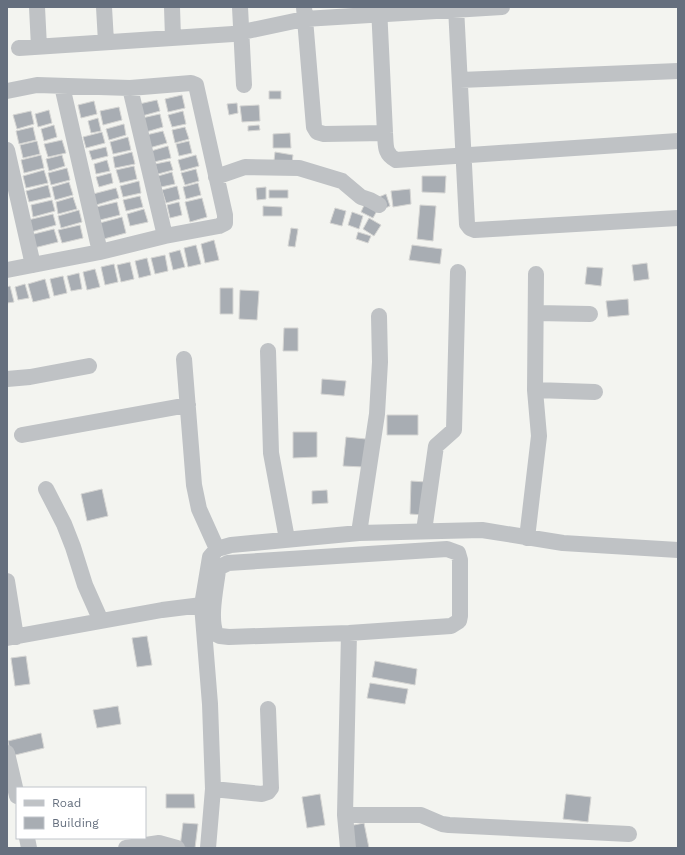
<svg xmlns="http://www.w3.org/2000/svg" width="685" height="855" viewBox="0 0 685 855" font-family="'Work Sans',sans-serif">
<style>
.building{fill:#a8adb3;stroke:#d5d5d3}
.lines{fill:none;stroke-linecap:round;stroke-linejoin:round}
.minor{stroke:#bfc2c5;stroke-width:16}
</style>
<rect width="100%" height="100%" fill="#f3f4f0"/>
<path class="building" d="M269,91H281V99H269Z
M182,95L185,108L168,112L165,99Z
M157,100L160,111L142,116L139,104Z
M94,101L97,114L81,118L78,105Z
M237,103L238,113L229,115L227,104Z
M259,105L260,121L242,122L240,106Z
M119,107L122,120L103,125L100,111Z
M49,110L52,123L38,127L35,114Z
M31,111L34,124L17,129L13,115Z
M183,111L186,124L172,127L168,115Z
M160,114L163,127L146,132L142,118Z
M98,118L101,131L91,133L88,121Z
M124,124L126,135L109,140L106,129Z
M54,125L57,137L44,141L41,129Z
M259,125L260,130L248,131V126Z
M33,127L36,140L19,144L16,131Z
M185,127L189,139L175,143L172,130Z
M163,131L167,143L149,148L146,135Z
M102,132L105,143L86,148L83,137Z
M290,133L291,148H273V134Z
M128,137L131,150L113,154L110,142Z
M62,140L66,153L48,157L44,144Z
M37,141L40,154L23,158L20,145Z
M189,141L192,153L179,156L176,144Z
M168,146L171,158L154,162L151,151Z
M106,147L108,156L92,160L89,151Z
M132,152L135,164L115,168L113,157Z
M275,152L293,155L292,163L274,161Z
M41,155L44,168L24,173L21,160Z
M62,155L65,166L49,171L46,159Z
M196,155L199,166L181,171L178,160Z
M107,160L110,171L96,174L94,164Z
M170,161L173,170L158,174L155,164Z
M134,166L137,179L120,183L116,170Z
M67,168L70,180L51,185L48,173Z
M196,169L199,181L185,185L181,173Z
M44,170L48,183L26,188L23,176Z
M172,172L175,184L161,187L158,176Z
M111,173L113,183L99,187L96,177Z
M422,176H446L445,193L422,192Z
M139,181L141,193L123,197L120,186Z
M69,182L73,195L55,200L52,187Z
M198,183L201,195L186,199L183,187Z
M48,185L51,197L29,202L26,191Z
M177,186L180,199L166,203L162,190Z
M266,187V199L257,200L256,188Z
M116,188L119,198L96,205L93,194Z
M410,189L411,204L393,207L391,191Z
M269,190H288V198H269Z
M386,194L390,206L383,209L379,197Z
M140,196L143,207L126,211L123,200Z
M73,197L77,209L58,214L56,202Z
M202,198L207,217L190,222L185,202Z
M52,200L55,211L33,217L31,205Z
M366,201L379,207L373,218L361,212Z
M117,202L120,215L96,221L92,208Z
M179,202L182,215L170,218L167,205Z
M420,205L436,206L433,241L417,239Z
M263,206L282,207V216H263Z
M335,208L346,211L342,226L330,223Z
M144,209L148,222L130,226L127,214Z
M79,210L82,222L61,228L58,216Z
M352,212L363,216L359,229L348,225Z
M53,214L56,225L31,232L28,220Z
M122,217L126,233L100,240L96,224Z
M369,218L381,225L374,236L363,229Z
M80,225L83,238L62,243L58,230Z
M291,228L298,229L295,247L288,246Z
M54,229L58,242L34,248L30,235Z
M358,232L371,236L368,243L356,239Z
M214,240L219,260L205,263L201,244Z
M196,245L201,264L188,267L184,248Z
M412,245L442,249L440,264L409,260Z
M180,250L185,267L173,270L169,253Z
M165,255L168,271L155,274L151,258Z
M147,258L151,275L139,278L135,261Z
M130,262L134,279L121,282L117,265Z
M647,263L649,279L634,281L632,265Z
M114,264L118,282L105,285L101,267Z
M587,267L603,268L601,286L585,284Z
M95,269L100,287L87,290L83,272Z
M79,273L82,289L71,291L67,276Z
M63,276L67,293L54,296L50,279Z
M45,279L50,298L33,302L28,284Z
M25,284L29,298L18,300L15,287Z
M10,286L14,302L7,303V287Z
M220,288H233V314H220Z
M240,290L259,291L257,320L239,319Z
M628,299L629,315L608,317L606,301Z
M284,328H298V351H283Z
M322,379L346,381L344,396L321,394Z
M387,415H418V435H387Z
M293,432H317V457L293,458Z
M346,437L366,439L364,467L343,466Z
M411,481L426,482L424,515L410,514Z
M102,489L108,516L87,521L81,494Z
M327,490L328,503L312,504V491Z
M147,636L152,665L137,667L132,638Z
M26,656L30,684L15,686L11,658Z
M375,661L417,669L415,685L372,677Z
M370,683L408,689L405,704L367,698Z
M118,706L121,724L97,728L93,710Z
M41,733L44,748L11,756L8,741Z
M166,794H194L195,808H166Z
M320,794L325,825L307,828L302,797Z
M566,794L591,797L588,822L563,819Z
M183,823L198,824L195,848L180,847Z
M364,823L369,848H353L349,826Z"/>
<g class="lines">
<path class="minor" d="M37,7L39,47
M104,7L106,42
M172,7L173,38
M240,7L244,85
M304,7L314,127L317,132L324,134L385,133
M379,7L385,133C386,145 384,154 396,160L678,141
M456,7L467,224L470,228L475,230L678,218
M19,48L233,34L304,19L502,7
M460,80L678,71
M62,86L100,252
M130,88L165,236
M7,91L37,85L130,88L191,83L196,85L225,215V223L219,226L165,236L100,252L7,270
M7,150L33,265
M216,177L245,167L299,168L342,181L361,197L370,200L379,205
M536,313L590,314
M268,351L271,453L287,539
M184,359L194,485L199,509L217,549
M7,379L30,377L89,366
M535,390L595,392
M22,435L188,405
M46,489L64,524L73,547L85,585L101,621
M424,531L436,446L454,430L458,272
M359,533L377,414L380,362L379,316
M527,538L539,436L535,390L536,274
M447,549L458,553L460,560V616L459,621L451,626L349,633L229,637L220,636L216,634C209,618 216,588 218,570L220,567L228,563Z
M7,581L16,637
M7,638L162,610L202,605L210,557L217,549L231,545L359,533L482,530L563,543L678,550
M7,753L17,796
M213,789L262,794L268,792L271,788L268,709
M345,815H421L442,824L449,825L629,834
M27,838L29,848
M126,848L159,843L177,848
M208,848L213,789L210,704L202,605H213
M348,848L345,815L349,633"/>
</g>
<rect width="685" height="855" fill="none" stroke="#656f7e" stroke-width="16"/>
<rect x="16" y="787" width="130" height="52" fill="#ffffff" stroke="#c1c5cb"/>
<rect x="24" y="800" width="20" height="6" fill="#bfc2c5" stroke="#c1c5cb"/>
<text x="52" y="807" font-size="12" fill="#656f7e">Road</text>
<rect x="24" y="817" width="20" height="12" fill="#a8adb3" stroke="#c1c5cb"/>
<text x="52" y="827" font-size="12" fill="#656f7e">Building</text>
</svg>
